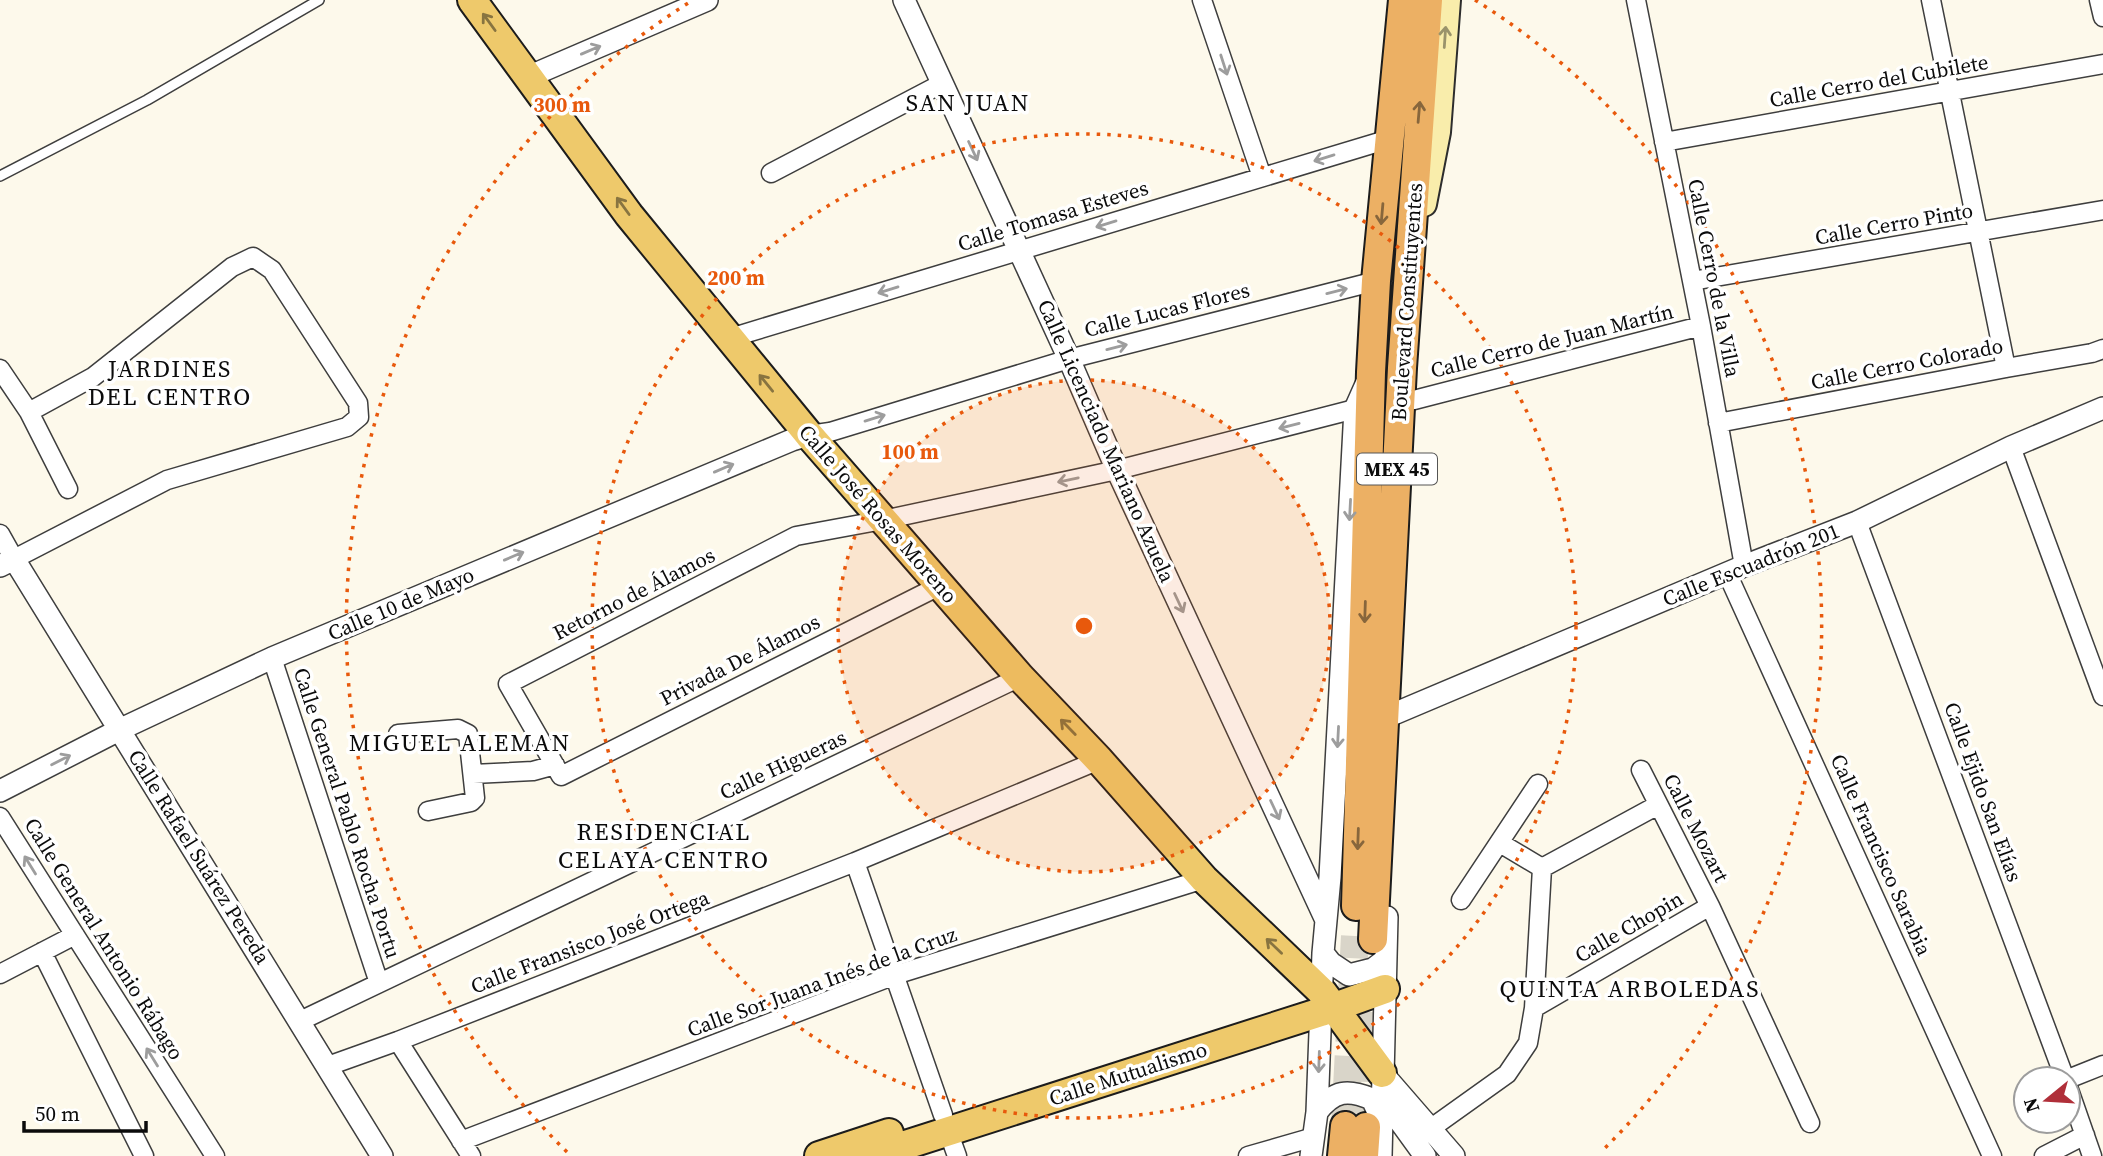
<svg xmlns="http://www.w3.org/2000/svg" width="2103" height="1156" viewBox="0 0 2103 1156" font-family="'Source Serif 4',serif">
<style>
.lines{fill:none;stroke-linecap:round;stroke-linejoin:round}
.trunk-tunnel{stroke:#d9d5c9;stroke-width:28;stroke-dasharray:28 14;stroke-linecap:butt}
.service-casing{stroke:#3e3e3e;stroke-width:12}
.minor-casing{stroke:#3e3e3e;stroke-width:21}
.tertiary-casing{stroke:#3e3e3e;stroke-width:24}
.secondary-casing{stroke:#2d2d2d;stroke-width:28}
.primary-casing{stroke:#1c1c1c;stroke-width:32}
.trunk-casing{stroke:#1c1c1c;stroke-width:32}
.service{stroke:#fff;stroke-width:9}
.minor{stroke:#fff;stroke-width:18}
.tertiary{stroke:#fff;stroke-width:21}
.secondary{stroke:#f9edab;stroke-width:24}
.primary{stroke:#eec96b;stroke-width:28}
.trunk{stroke:#ecb064;stroke-width:28}
.oneway{stroke:#887440}
.oneway2{stroke:#9a936b}
.oneway3{stroke:#9d9d9d}
.oneway4{stroke:#87663c}
.ring{fill:none;stroke:#e8590c;stroke-width:3.5;stroke-dasharray:3.5 7}
.labels{text-anchor:middle;stroke-width:7;stroke-linejoin:round;paint-order:stroke}
.shield{fill:#fff;stroke:#545454;stroke-width:2}
.shield-label{font-size:19px;font-weight:bold;fill:#0b0b0b}
.street-label{font-size:21px;fill:#0b0b0b;stroke:#fff}
.quarter-label{font-size:24px;letter-spacing:2px;fill:#0b0b0b;stroke:#fff}
.centre{fill:#e8590c;stroke:#fff;stroke-width:3.5}
.ring-label{font-size:21px;text-anchor:middle;font-weight:bold;fill:#e8590c;stroke:#fff;stroke-width:7;stroke-linejoin:round;paint-order:stroke}
</style>
<rect width="100%" height="100%" fill="#fdf9eb"/>
<g class="lines">
<path class="trunk-tunnel" d="M1367,1124L1372,982
M1345,1126L1355,936"/>
<g class="service-casing">
<path id="service" d="M0,176L147,100L319,0"/>
</g>
<g class="minor-casing">
<path id="minor" d="M1202,0L1262,177
M1636,0L1701,326L1744,566
M1931,0L2006,368
M2099,0L2103,17
M1664,142L2103,64
M771,173L941,84
M1692,281L2103,210
M730,338L1389,139
M0,369L29,412L68,489
M1414,400L1701,326
M1718,423L2006,368L2092,353L2103,349
M809,435L830,432L1069,359L1376,281
M2011,447L2103,696
M1857,522L2065,1079
M0,534L14,559L167,480L347,427L359,417L358,403L272,270L253,257L232,267L93,377L29,412
M1727,573L1992,1156
M939,586L561,776L508,684L796,536L883,520L1117,470L1355,409
M272,658L379,983
M398,734L458,729L468,734L475,798L471,802L428,811
M1641,770L1710,906L1810,1123
M473,774L533,771L555,765
M0,817L215,1156
M1500,843L1542,868
M855,862L943,1115
M1542,868L1658,805
M1461,900L1538,784
M42,952L144,1156
M0,974L75,935
M1534,1008L1710,906
M300,1021L1020,677
M398,1041L471,1156
M328,1066L398,1041L855,862L1099,760
M2068,1079L2103,1065
M2068,1087L2092,1156
M1430,1129L1507,1074L1528,1043L1534,1008L1542,868
M948,1131L957,1156
M461,1141L895,975L1204,879
M1248,1156L1314,1137
M2044,1156L2085,1135"/>
</g>
<g class="tertiary-casing">
<path id="tertiary" d="M904,0L1069,359L1117,470L1325,918
M528,77L707,0
M0,566L14,559L382,1156
M1396,713L1744,566L1857,522L2011,447L2103,408
M0,791L121,729L272,658L792,440L809,435
M1323,953L1331,963L1349,975L1373,969L1385,960
M1382,1073L1454,1156
M1383,1098L1425,1156
M1317,1112C1334,1090 1348,1089 1372,1099L1382,1121
M1311,1156L1317,1112L1323,953L1330,877L1355,409L1367,382
M1381,1156L1387,917"/>
</g>
<g class="secondary-casing">
<path id="secondary" d="M1424,204L1438,132L1448,0"/>
</g>
<g class="primary-casing">
<path id="primary" d="M472,0L629,215L809,435L1020,677L1099,760L1204,879L1323,993L1382,1073
M819,1156L889,1133
M871,1156L1321,1012L1385,989"/>
</g>
<g class="trunk-casing">
<path id="trunk" d="M1356,906L1371,372L1376,281L1403,0
M1373,939L1402,368L1428,0
M1342,1156L1345,1126
M1364,1156L1366,1127"/>
</g>
<use href="#service" class="service"/>
<use href="#minor" class="minor"/>
<use href="#tertiary" class="tertiary"/>
<use href="#secondary" class="secondary"/>
<use href="#primary" class="primary"/>
<use href="#trunk" class="trunk"/>
</g>
<defs><path id="oneway-shaft" d="M-6 0H5M1.5-3L5.5 0L1.5 3" fill="none" stroke-width="1.6" stroke-linecap="round" stroke-linejoin="round" transform="scale(1.75)"/></defs>
<g class="oneway">
<use href="#oneway-shaft" transform="translate(489 22) rotate(-126)"/>
<use href="#oneway-shaft" transform="translate(623 206) rotate(-126)"/>
<use href="#oneway-shaft" transform="translate(766 383) rotate(-129)"/>
<use href="#oneway-shaft" transform="translate(1068 727) rotate(-134)"/>
<use href="#oneway-shaft" transform="translate(1274 946) rotate(-136)"/>
</g>
<use class="oneway2" href="#oneway-shaft" transform="translate(1445 37) rotate(-86)"/>
<g class="oneway3">
<use href="#oneway-shaft" transform="translate(591 50) rotate(-23)"/>
<use href="#oneway-shaft" transform="translate(1224 65) rotate(72)"/>
<use href="#oneway-shaft" transform="translate(973 151) rotate(65)"/>
<use href="#oneway-shaft" transform="translate(1324 158) rotate(163)"/>
<use href="#oneway-shaft" transform="translate(1106 224) rotate(163)"/>
<use href="#oneway-shaft" transform="translate(888 290) rotate(163)"/>
<use href="#oneway-shaft" transform="translate(1337 291) rotate(-14)"/>
<use href="#oneway-shaft" transform="translate(1117 347) rotate(-14)"/>
<use href="#oneway-shaft" transform="translate(875 418) rotate(-17)"/>
<use href="#oneway-shaft" transform="translate(1289 426) rotate(166)"/>
<use href="#oneway-shaft" transform="translate(724 468) rotate(-23)"/>
<use href="#oneway-shaft" transform="translate(1068 480) rotate(168)"/>
<use href="#oneway-shaft" transform="translate(1350 510) rotate(93)"/>
<use href="#oneway-shaft" transform="translate(514 556) rotate(-23)"/>
<use href="#oneway-shaft" transform="translate(1179 603) rotate(65)"/>
<use href="#oneway-shaft" transform="translate(1338 737) rotate(93)"/>
<use href="#oneway-shaft" transform="translate(61 760) rotate(-27)"/>
<use href="#oneway-shaft" transform="translate(1275 810) rotate(65)"/>
<use href="#oneway-shaft" transform="translate(30 865) rotate(-122)"/>
<use href="#oneway-shaft" transform="translate(152 1057) rotate(-122)"/>
<use href="#oneway-shaft" transform="translate(1319 1062) rotate(92)"/>
</g>
<g class="oneway4">
<use href="#oneway-shaft" transform="translate(1419 112) rotate(-85)"/>
<use href="#oneway-shaft" transform="translate(1382 214) rotate(95)"/>
<use href="#oneway-shaft" transform="translate(1365 612) rotate(92)"/>
<use href="#oneway-shaft" transform="translate(1358 839) rotate(92)"/>
</g>
<circle cx="1084" cy="626" r="246" fill="#e8590c" fill-opacity=".12"/>
<g class="ring">
<circle cx="1084" cy="626" r="246"/>
<circle cx="1084" cy="626" r="492"/>
<path d="M567 1152A738 738 0 0 1 693 0M1475 0A738 738 0 0 1 1601 1152"/>
</g>
<g class="labels">
<rect class="shield" x="1357" y="453.5" width="80" height="31" rx="5"/>
<g class="shield-label">
<text x="1397" y="476">MEX 45</text>
</g>
<g class="street-label">
<text transform="translate(1879 81) rotate(-10)" y="7">Calle Cerro del Cubilete</text>
<text transform="translate(1053 216) rotate(-17)" y="7">Calle Tomasa Esteves</text>
<text transform="translate(1894 224) rotate(-10)" y="7">Calle Cerro Pinto</text>
<text transform="translate(1714 278) rotate(79)" y="7">Calle Cerro de la Villa</text>
<text transform="translate(1407 302) rotate(-86)" y="7">Boulevard Constituyentes</text>
<text transform="translate(1167 310) rotate(-14)" y="7">Calle Lucas Flores</text>
<text transform="translate(1552 341) rotate(-14)" y="7">Calle Cerro de Juan Martín</text>
<text transform="translate(1907 364) rotate(-11)" y="7">Calle Cerro Colorado</text>
<text transform="translate(1106 441) rotate(66)" y="7">Calle Licenciado Mariano Azuela</text>
<text transform="translate(878 514) rotate(49)" y="7">Calle José Rosas Moreno</text>
<text transform="translate(1751 565) rotate(-22)" y="7">Calle Escuadrón 201</text>
<text transform="translate(634 594) rotate(-27)" y="7">Retorno de Álamos</text>
<text transform="translate(401 604) rotate(-23)" y="7">Calle 10 de Mayo</text>
<text transform="translate(740 660) rotate(-27)" y="7">Privada De Álamos</text>
<text transform="translate(783 765) rotate(-25)" y="7">Calle Higueras</text>
<text transform="translate(1983 792) rotate(70)" y="7">Calle Ejido San Elías</text>
<text transform="translate(347 813) rotate(72)" y="7">Calle General Pablo Rocha Portu</text>
<text transform="translate(1696 828) rotate(63)" y="7">Calle Mozart</text>
<text transform="translate(1881 855) rotate(66)" y="7">Calle Francisco Sarabia</text>
<text transform="translate(199 857) rotate(58)" y="7">Calle Rafael Suárez Pereda</text>
<text transform="translate(1629 927) rotate(-30)" y="7">Calle Chopin</text>
<text transform="translate(104 939) rotate(58)" y="7">Calle General Antonio Rábago</text>
<text transform="translate(590 942) rotate(-21)" y="7">Calle Fransisco José Ortega</text>
<text transform="translate(822 982) rotate(-20)" y="7">Calle Sor Juana Inés de la Cruz</text>
<text transform="translate(1128 1074) rotate(-18)" y="7">Calle Mutualismo</text>
</g>
<g class="quarter-label">
<text x="968" y="111">SAN JUAN</text>
<text x="170" y="377">JARDINES<tspan x="170" dy="28">DEL CENTRO</tspan></text>
<text x="460" y="751">MIGUEL ALEMAN</text>
<text x="664" y="840">RESIDENCIAL<tspan x="664" dy="28">CELAYA CENTRO</tspan></text>
<text x="1630" y="997">QUINTA ARBOLEDAS</text>
</g>
</g>
<circle cx="1084" cy="626" r="10" class="centre"/>
<g class="ring-label">
<text x="562" y="112">300 m</text>
<text x="736" y="285">200 m</text>
<text x="910" y="459">100 m</text>
</g>
<g transform="translate(2047 1100) rotate(252)"><circle r="33" fill="#ffffff" stroke="#9d9d9d" stroke-width="2"/>
<path d="M0-5L12 26L0 18L-12 26Z" fill="#b02f39"/>
<text y="-10" font-size="19" font-weight="bold" text-anchor="middle" fill="#0b0b0b">N</text>
</g>
<path d="M24 1121v10h122v-10" fill="none" stroke="#0b0b0b" stroke-width="3.5"/>
<text x="35" y="1121" font-size="21" fill="#0b0b0b" stroke="#ffffff" stroke-width="5" paint-order="stroke">50 m</text>
</svg>
